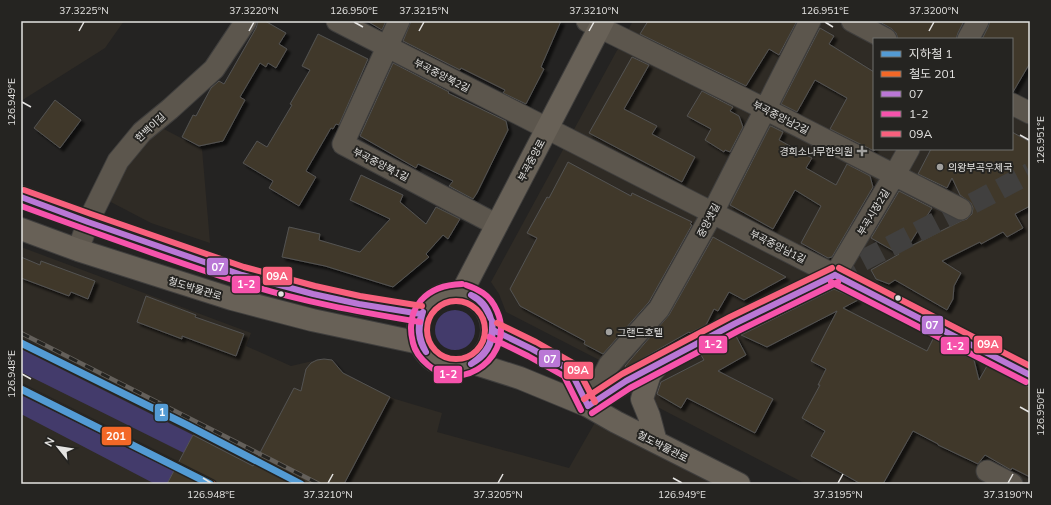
<svg xmlns="http://www.w3.org/2000/svg" width="1051" height="505" viewBox="0 0 1051 505" font-family="Mulish,'Noto Sans KR',sans-serif">
<style>
.built{fill:#2f2b25}
.green{fill:#433b6b}
.building{fill:#3f392c;stroke:#545352;filter:url(#shadow)}
.lines{fill:none;stroke-linecap:round;stroke-linejoin:round}
.street-tunnel{stroke:#41403f;stroke-width:21;stroke-dasharray:21 10;stroke-linecap:butt}
.street-casing{stroke:#3f3e3d;stroke-width:23}
.secondary-casing{stroke:#3f3e3d;stroke-width:24}
.street{stroke:#5c564d;stroke-width:21}
.secondary{stroke:#686157;stroke-width:22}
.rail-casing{stroke:#64605b;stroke-width:4.5}
.rail{stroke:#252421;stroke-width:3;stroke-dasharray:9;stroke-linecap:butt}
.bus-1-casing{stroke:#252421;stroke-width:9}
.bus-2-casing{stroke:#252421;stroke-width:9}
.bus-3-casing{stroke:#252421;stroke-width:9}
.bus-1{stroke:#ba77d6;stroke-width:6}
.bus-2{stroke:#f653ac;stroke-width:6}
.bus-3{stroke:#f8607d;stroke-width:6}
.rail-1-casing{stroke:#252421;stroke-width:10}
.rail-1{stroke:#f36827;stroke-width:7}
.metro-1-casing{stroke:#252421;stroke-width:10}
.metro-1{stroke:#539bd4;stroke-width:7}
.ticks{fill:none;stroke:#e4e3e1;stroke-width:1.5}
.poi-dot{fill:#a1a09e;stroke:#252421;stroke-width:1.5}
.bus-dot{fill:#e4e3e1;stroke:#252421;stroke-width:1.5}
.labels{text-anchor:middle;stroke-width:4;stroke-linejoin:round;paint-order:stroke}
.street-label{font-size:10px;fill:#e4e3e1;stroke:#252421}
.poi-label{font-size:10px;fill:#e4e3e1;stroke:#252421;text-anchor:start}
.line-badge{stroke:#252421;stroke-width:1.5}
.badge-label{font-size:11px;text-anchor:middle;font-weight:bold;fill:#fff}
.neatline{fill:none;stroke:#e4e3e1;stroke-width:1.5}
.ticks-label{font-size:10px;text-anchor:middle;fill:#e4e3e1}
</style>
<defs>
<filter id="shadow"><feDropShadow dx="3.5" dy="3.5" stdDeviation="1" flood-color="#0009"/></filter>
</defs>
<rect width="100%" height="100%" fill="#242322"/>
<path class="built" d="M21,21H124L105,48L21,101Z
M633,21H836L874,40V149H1012V98L1030,108V484H806L642,399L609,365L506,312L499,294L491,282Z
M160,127L202,149L210,243L151,223L107,200L130,160Z
M21,247L251,333L246,346L291,366L317,360L395,399L442,413L437,432L569,468L597,419L724,484H21Z"/>
<path class="green" d="M435 330a20 20 0 1 1 40 0a20 20 0 1 1-40 0Z
M21,349L193,435L184,453L21,372Z
M21,395L174,471L167,484H155L21,414Z"/>
<path class="building" d="M258,21H265L286,33L279,44L287,49L276,68L268,63L266,67L260,63L240,97L245,100L223,141L199,146L182,137L193,115L196,116L211,88L219,81L224,84L256,28Z
M367,21H386L382,30Z
M411,21H561L541,67L544,69L526,104L503,93L505,90L461,68L460,70L403,41Z
M648,21H797L779,55L769,49L746,86L640,34Z
M878,21H964L958,33L956,39H898L896,33L892,29Z
M990,21H1030V63L1013,92H1012V39H982L988,27Z
M820,28L834,36L829,44L874,72V151L830,129L847,98L815,80L797,112L781,104Z
M318,34L368,59L339,125L336,124L333,129L331,128L306,171L316,177L299,206L269,188L273,181L243,163L257,141L267,147L292,105L290,104L310,70L302,66Z
M632,57L649,65L624,109L657,126L652,134L695,157L682,182L589,133Z
M393,63L449,92L448,93L506,121L508,130L477,193L473,199L449,186L453,181L418,164L416,168L360,136Z
M702,91L733,107L730,111L739,116L743,127L730,152L725,150L724,152L705,140L711,129L687,116Z
M55,100L81,120L60,148L34,128Z
M770,126H771L783,132L779,140L812,158L806,168L836,185L847,164L870,176L873,187L832,257L828,258L801,243L821,206L795,190L773,229L730,205Z
M1012,132L1030,142V206L1015,214L1023,228L1007,237L1003,232L981,244L980,242L942,261L961,273L954,286L953,299L947,310L895,280L889,284L876,279L871,270L899,254L871,238L899,191L932,208L907,248L961,221L967,219L972,214L973,208L971,203L960,195L952,178L947,188L918,174L931,149H1012Z
M568,162L631,196L632,193L692,222L690,224L692,225L649,302L603,354L584,344L585,341L520,306L510,289L537,238L527,233L547,197L549,198Z
M361,175L403,195L400,202L426,224L436,207L460,219L448,239L443,235L426,254L429,257L393,287L325,266L282,257L289,227L320,234L319,240L360,252L390,219L350,200Z
M713,237L786,277L744,300L729,292L718,311L714,309L706,325L690,333L689,332L626,368L625,366L669,315Z
M21,257L40,265L41,261L95,281L88,299L71,292L69,296L21,278Z
M834,289L858,300L843,308L927,351L933,339L974,360L979,380L987,366L1025,386L1030,387V477L1012,468L1011,470L985,455L978,464L938,445V444L913,431L883,484H861L811,456L825,431L802,418L820,385H818L826,369L811,361L837,311L767,347L741,335Z
M146,296L196,315L195,317L244,334L236,356L182,336V339L137,322Z
M736,336L746,355L718,371L773,399L755,433L687,398L681,408L657,394L661,382L704,360L701,355Z
M324,359L332,360L343,373L390,397L344,484H167L193,435L253,466L294,388L301,391L306,369L311,363L317,360Z"/>
<g class="lines">
<path class="street-tunnel" d="M835,275L979,200L1030,173"/>
<g class="street-casing">
<path id="street" d="M337,21L1030,375
M399,21L343,144L497,225
M587,21L765,109L961,209
M852,21L886,39
M968,39L978,21
M1012,104L1030,113
M78,250L88,222L118,161L142,132L170,109L214,69L246,21
M835,275L895,174L909,149
M588,406L609,365L659,309L713,212L810,21
M589,406C666,355 752,315 835,275
M987,471L1012,484"/>
</g>
<g class="secondary-casing">
<path id="secondary" d="M21,197L88,222L242,275L313,294L359,304L421,314
M21,229L78,250L232,299L312,320L420,343
M462,292L603,21
M418 330a37 37 0 1 1 74 0a37 37 0 1 1-74 0Z
M493,330L532,349L570,370L588,406
M473,363L520,378L588,406L616,422L739,484
M656,442L649,416L642,399L650,374L660,363"/>
</g>
<use href="#street" class="street"/>
<use href="#secondary" class="secondary"/>
<g class="rail-casing">
<path id="rail" d="M21,333L319,484"/>
</g>
<use href="#rail" class="rail"/>
<g class="bus-1-casing">
<path id="bus-1" d="M21,197L88,222L242,275L313,294L359,304L421,314
M835,275L1030,375
M471,295C481,299 488,308 491,319
M471,295C482,301 486,308 491,319
M423,312C418,329 418,336 426,352
M423,312C416,324 418,341 426,352
M493,330L532,349L570,370L588,406
M471,364C488,352 493,342 492,321
M471,364C488,355 495,340 492,321
M588,406L626,381L734,324L835,275"/>
</g>
<g class="bus-2-casing">
<path id="bus-2" d="M21,206C93,232 166,259 239,282C298,301 359,312 420,322
M831,282L1026,382
M462,284C427,285 404,307 413,343C415,352 421,359 428,365C463,396 516,354 497,311C494,304 489,297 483,293C477,289 472,287 466,285
M489,337L528,356L564,376L581,410
M592,413L630,388L738,331L838,282"/>
</g>
<g class="bus-3-casing">
<path id="bus-3" d="M24,190L91,214L244,267L315,286L360,296L422,306
M839,268L1030,366
M427 330a29 29 0 1 1 58 0a29 29 0 1 1-58 0Z
M497,323L536,342L575,364L595,402
M584,399L622,374L730,317L832,268"/>
</g>
<use href="#bus-1" class="bus-1"/>
<use href="#bus-2" class="bus-2"/>
<use href="#bus-3" class="bus-3"/>
<g class="rail-1-casing">
<path id="rail-1" d="M21,388L212,484"/>
</g>
<use href="#rail-1" class="rail-1"/>
<g class="metro-1-casing">
<path id="metro-1" d="M21,343L187,425L301,484
M21,389L210,484"/>
</g>
<use href="#metro-1" class="metro-1"/>
</g>
<path class="ticks" d="M354,22L363,27M825,22L833,27M79,31L84,22M249,31L254,22M419,31L424,22M589,31L594,22M929,31L934,22M22,102L31,107M1020,135L1029,140M22,374L31,379M1020,407L1029,412M203,478L211,483M673,478L682,483M328,483L333,474M498,483L503,474M838,483L843,474M1008,483L1013,474"/>
<g class="poi-dot">
<path d="M860 145h4v4h4v4h-4v4h-4v-4h-4v-4h4z"/>
<circle cx="940" cy="167" r="4"/>
<circle cx="609" cy="332" r="4"/>
</g>
<g class="bus-dot">
<circle cx="281" cy="294" r="3.5"/>
<circle cx="898" cy="298" r="3.5"/>
</g>
<g class="labels">
<g class="street-label">
<text transform="translate(442 75) rotate(27)" y="4">부곡중앙북2길</text>
<text transform="translate(781 117) rotate(27)" y="4">부곡중앙남2길</text>
<text transform="translate(150 127) rotate(-43)" y="4">한백이길</text>
<text transform="translate(531 160) rotate(-62)" y="4">부곡중앙로</text>
<text transform="translate(381 164) rotate(27)" y="4">부곡중앙북1길</text>
<text transform="translate(873 212) rotate(-59)" y="4">부곡시장2길</text>
<text transform="translate(708 220) rotate(-62)" y="4">중앙샛길</text>
<text transform="translate(778 246) rotate(27)" y="4">부곡중앙남1길</text>
<text transform="translate(195 288) rotate(17)" y="4">철도박물관로</text>
<text transform="translate(663 446) rotate(27)" y="4">철도박물관로</text>
</g>
<g class="poi-label">
<text x="853" y="155" text-anchor="end">경희소나무한의원</text>
<text x="948" y="171">의왕부곡우체국</text>
<text x="617" y="336">그랜드호텔</text>
</g>
</g>
<g class="line-badge">
<rect x="206" y="257" width="23" height="19" rx="4" fill="#ba77d6"/>
<rect x="262" y="266" width="31" height="20" rx="4" fill="#f8607d"/>
<rect x="231" y="275" width="30" height="19" rx="4" fill="#f653ac"/>
<rect x="921" y="315" width="23" height="20" rx="4" fill="#ba77d6"/>
<rect x="698" y="335" width="30" height="19" rx="4" fill="#f653ac"/>
<rect x="973" y="335" width="30" height="19" rx="4" fill="#f8607d"/>
<rect x="940" y="336" width="30" height="19" rx="4" fill="#f653ac"/>
<rect x="538" y="349" width="23" height="19" rx="4" fill="#ba77d6"/>
<rect x="563" y="361" width="31" height="19" rx="4" fill="#f8607d"/>
<rect x="433" y="365" width="30" height="19" rx="4" fill="#f653ac"/>
<rect x="154" y="403" width="15" height="19" rx="4" fill="#539bd4"/>
<rect x="101" y="426" width="31" height="20" rx="4" fill="#f36827"/>
</g>
<g class="badge-label">
<text x="218" y="271">07</text>
<text x="277" y="280">09A</text>
<text x="246" y="288">1-2</text>
<text x="932" y="329">07</text>
<text x="713" y="348">1-2</text>
<text x="988" y="348">09A</text>
<text x="955" y="350">1-2</text>
<text x="550" y="363">07</text>
<text x="578" y="374">09A</text>
<text x="448" y="378">1-2</text>
<text x="162" y="416">1</text>
<text x="116" y="440">201</text>
</g>
<rect width="1051" height="505" fill="none" stroke="#252421" stroke-width="44"/>
<rect x="873" y="38" width="140" height="112" fill="#252421" stroke="#71706e"/>
<rect x="881" y="51" width="20" height="6" fill="#539bd4" stroke="#71706e"/>
<text x="909" y="58" font-size="12" fill="#e4e3e1">지하철 1</text>
<rect x="881" y="71" width="20" height="6" fill="#f36827" stroke="#71706e"/>
<text x="909" y="78" font-size="12" fill="#e4e3e1">철도 201</text>
<rect x="881" y="91" width="20" height="6" fill="#ba77d6" stroke="#71706e"/>
<text x="909" y="98" font-size="12" fill="#e4e3e1">07</text>
<rect x="881" y="111" width="20" height="6" fill="#f653ac" stroke="#71706e"/>
<text x="909" y="118" font-size="12" fill="#e4e3e1">1-2</text>
<rect x="881" y="131" width="20" height="6" fill="#f8607d" stroke="#71706e"/>
<text x="909" y="138" font-size="12" fill="#e4e3e1">09A</text>
<g transform="translate(58 447) rotate(300)" stroke="#252421" stroke-width="3" paint-order="stroke">
<path d="M0-3L7 15L0 10L-7 15Z" fill="#e4e3e1"/>
<text y="-6" font-size="11" font-weight="bold" text-anchor="middle" fill="#e4e3e1">N</text>
</g>
<rect x="22" y="22" width="1007" height="461" class="neatline"/>
<g class="ticks-label">
<text x="84" y="14">37.3225°N</text>
<text x="254" y="14">37.3220°N</text>
<text x="354" y="14">126.950°E</text>
<text x="424" y="14">37.3215°N</text>
<text x="594" y="14">37.3210°N</text>
<text x="825" y="14">126.951°E</text>
<text x="934" y="14">37.3200°N</text>
<text transform="translate(11 102) rotate(-90)" y="4">126.949°E</text>
<text transform="translate(1040 140) rotate(-90)" y="4">126.951°E</text>
<text transform="translate(11 374) rotate(-90)" y="4">126.948°E</text>
<text transform="translate(1040 412) rotate(-90)" y="4">126.950°E</text>
<text x="211" y="498">126.948°E</text>
<text x="328" y="498">37.3210°N</text>
<text x="498" y="498">37.3205°N</text>
<text x="682" y="498">126.949°E</text>
<text x="838" y="498">37.3195°N</text>
<text x="1008" y="498">37.3190°N</text>
</g>
</svg>
